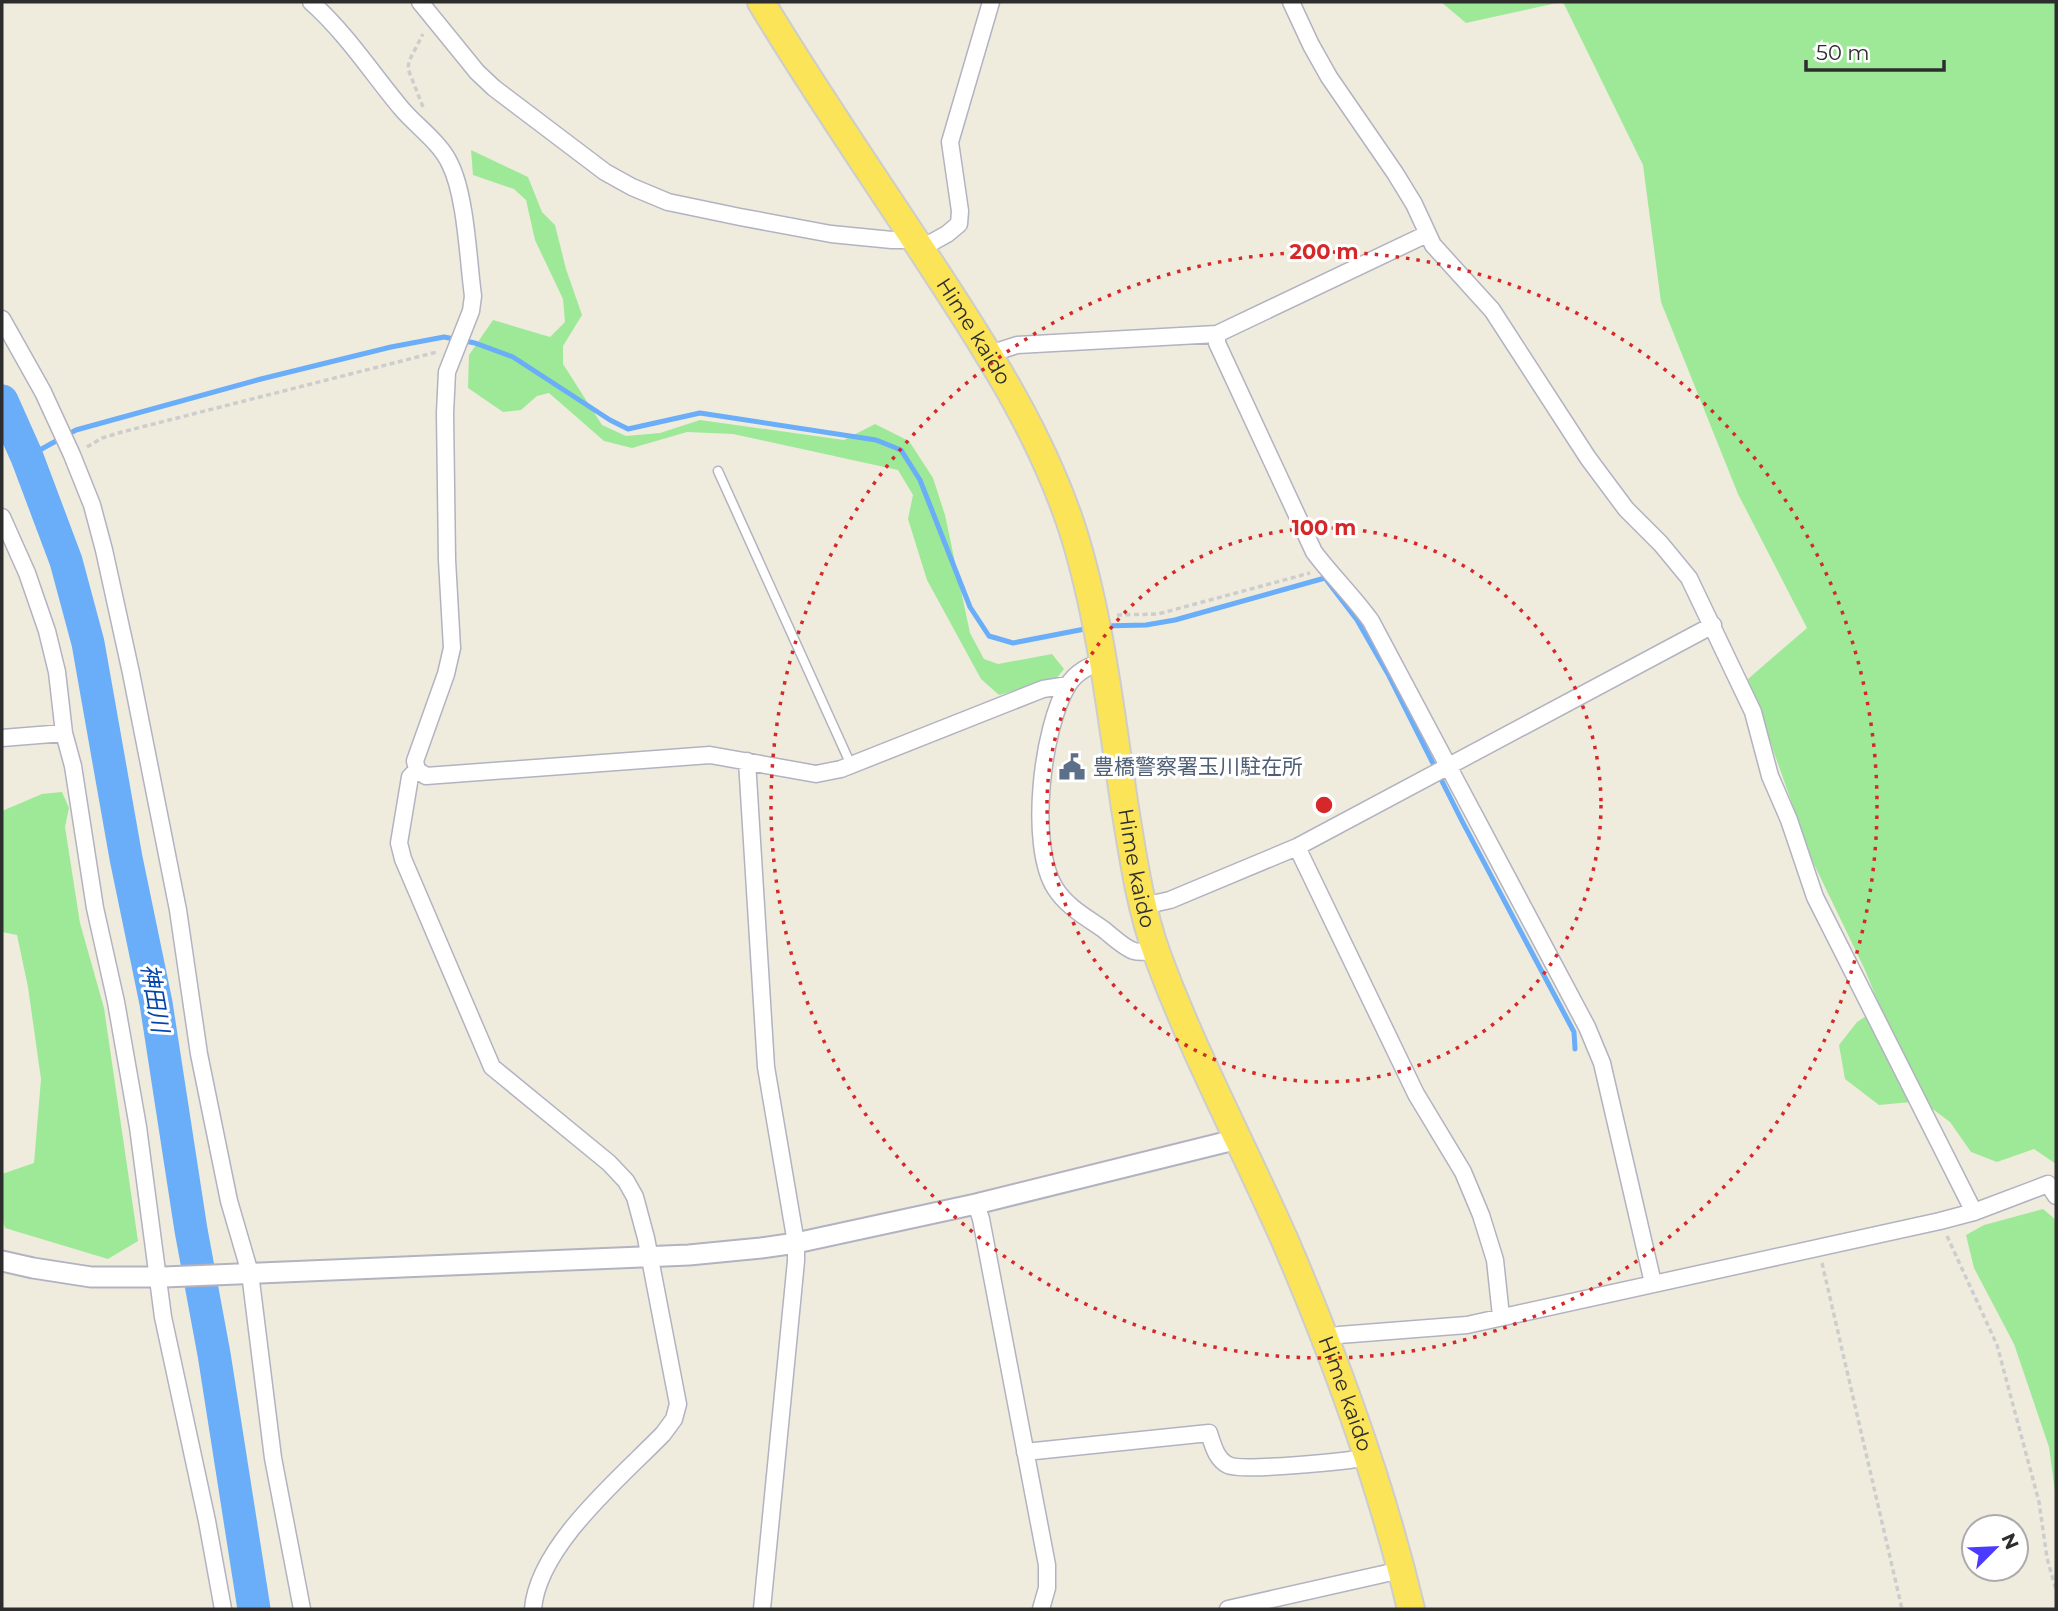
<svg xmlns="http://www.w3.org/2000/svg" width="2058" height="1611" viewBox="0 0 2058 1611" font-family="Montserrat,'Noto Sans JP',sans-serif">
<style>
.green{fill:#9de997}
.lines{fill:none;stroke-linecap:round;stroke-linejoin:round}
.stream{stroke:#6aadf8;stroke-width:5}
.river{stroke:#6aadf8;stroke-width:33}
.service-casing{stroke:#b3b2c1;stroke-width:11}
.minor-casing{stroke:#b3b2c1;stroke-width:19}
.tertiary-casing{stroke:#b3b2c1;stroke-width:23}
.trunk-casing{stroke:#cdcdcd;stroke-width:30}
.path{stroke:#cdcdcd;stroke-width:3.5;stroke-dasharray:5 3.5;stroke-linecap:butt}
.service{stroke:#fff;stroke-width:8}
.minor{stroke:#fff;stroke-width:16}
.tertiary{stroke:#fff;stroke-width:19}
.trunk{stroke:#fbe458;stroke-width:26}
.ring{fill:none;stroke:#d62828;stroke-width:3.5;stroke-dasharray:3.5 7}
.labels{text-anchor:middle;stroke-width:6;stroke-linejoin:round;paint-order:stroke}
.street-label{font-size:21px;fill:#2d2d2d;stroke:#fff}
.service-label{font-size:21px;fill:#4e5e75;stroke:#fff;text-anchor:start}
.water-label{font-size:23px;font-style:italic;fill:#0345ab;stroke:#fff}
.centre{fill:#d62828;stroke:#fff;stroke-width:3.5}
.ring-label{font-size:21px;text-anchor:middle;font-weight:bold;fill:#d62828;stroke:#fff;stroke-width:6;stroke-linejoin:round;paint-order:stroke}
</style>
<rect width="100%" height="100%" fill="#efecde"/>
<path class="green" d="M1441,2H1561L1466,23Z
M1563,2H2056V1164L2034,1149L1997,1162L1971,1152L1950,1122L1922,1101L1879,1105L1845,1079L1839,1045L1857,1022L1880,1007L1865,970L1812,860L1748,679L1807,628L1738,494L1661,302L1643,165Z
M471,150L528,177L542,212L555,225L566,269L582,315L563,346V364L602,425L626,436L660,433L700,420L844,440L875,424L909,441L933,478L945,515L970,633L984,659L998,664L1052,654L1064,669L1056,679L999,695L981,679L927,580L908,519L913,495L898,470L733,434L687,432L632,448L604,441L549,393L537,396L521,410L503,412L468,388L469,355L493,320L550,337L565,322L563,299L535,240L526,200L514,189L473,175Z
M62,792L69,808L65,827L80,923L104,1008L138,1241L108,1259L5,1228L2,1218V1174L34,1163L41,1079L28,987L17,935L2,932V811L42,794Z
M2043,1209L2056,1220V1499L2049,1447L2014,1344L1974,1268L1966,1235L1984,1225Z"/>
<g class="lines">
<path class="stream" d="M27,457L76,430L261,379L391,347L444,337L475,343L513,357L610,420L628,429L700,413L876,440L901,450L920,480L970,607L989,636L1013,643L1090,628
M1103,626L1146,625L1175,620L1325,578L1357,620L1388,674L1462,821L1574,1032L1575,1049"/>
<path class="river" d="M2,401L27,457L66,561L88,643L126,858L156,1003L191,1230L214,1354L254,1609"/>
<g class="service-casing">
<path id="service" d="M718,471L851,765"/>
</g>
<g class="minor-casing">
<path id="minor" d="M311,2C346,33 371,72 401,108C416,126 440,142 450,164C466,196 468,259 473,296L471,311L447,372L445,413L447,560L452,648L446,674L415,761L417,770L410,777L399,843L403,859L492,1067L609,1163L626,1181L635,1197L646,1238L678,1404L674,1419L663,1434C620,1478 538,1546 533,1609
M420,2L477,72L494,88L605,172L632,187L668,202L740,217L831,234L892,240H916L929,244L947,234L959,224L960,211L950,142L991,2
M1291,2L1311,45L1329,77L1395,173L1414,204L1433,245L1492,310L1588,458L1626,509L1661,544L1689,578L1753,712L1770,776L1789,820L1815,897L1974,1212
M2,319L43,392L72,455L92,505L104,550L131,673L178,910L199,1054L229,1201L250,1273L273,1458L302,1609
M1217,334V343L1314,552C1332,576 1353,596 1371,621L1587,1027L1602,1063L1653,1283
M989,354L1017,345L1217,334L1427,234
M2,517L27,573L47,631L57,672L64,733L73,766L95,908L116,1002L138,1127L163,1317L207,1521L223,1609
M1102,661C1089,666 1076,672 1068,685C1042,727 1028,845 1055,888C1067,907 1086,917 1103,929C1112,936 1124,948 1134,951C1140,953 1149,951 1156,951
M2,738L64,733
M747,761L766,1067L796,1243V1261L762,1609
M417,770L426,776L710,755L816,774L841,769L1043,689L1068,685
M1297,847L1416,1094L1463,1172L1481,1215L1495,1260L1501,1316
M1143,906L1170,900L1297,847L1713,625
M976,1204L981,1219L1047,1565V1588L1041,1609
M1326,1339L1339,1335L1467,1325L1940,1221L1974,1212L2048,1184L2056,1196
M1025,1452L1209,1433C1213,1445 1216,1459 1228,1465C1242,1472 1349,1461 1369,1457
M1228,1609L1401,1570"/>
</g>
<g class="tertiary-casing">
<path id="tertiary" d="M2,1261L33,1268L91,1277H164L689,1255L761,1248L796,1243L976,1204L1238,1139"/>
</g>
<g class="trunk-casing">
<g id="trunk">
<path id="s1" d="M761,2C817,95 879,184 938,275C991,356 1043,438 1073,531C1101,620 1111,716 1125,808C1133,857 1140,907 1157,954C1193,1053 1244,1147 1286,1243C1337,1362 1381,1483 1411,1609"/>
</g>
</g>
<path class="path" d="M423,107L408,69L409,61L423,34
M87,447L102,438L122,432L437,352
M1117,615L1158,614L1310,573
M1947,1236L1997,1345L2039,1502L2047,1558L2056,1590
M1822,1263L1902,1609"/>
<use href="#service" class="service"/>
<use href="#minor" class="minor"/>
<use href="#tertiary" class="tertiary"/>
<use href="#trunk" class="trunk"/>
</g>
<g class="ring">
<circle cx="1324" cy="805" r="277"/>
<circle cx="1324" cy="805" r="553"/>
</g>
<defs>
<g id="civic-bare" transform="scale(2.1)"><path d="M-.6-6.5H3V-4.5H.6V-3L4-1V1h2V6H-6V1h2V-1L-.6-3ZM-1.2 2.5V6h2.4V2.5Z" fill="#5c6f8a" stroke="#fff" stroke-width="2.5" paint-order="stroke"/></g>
</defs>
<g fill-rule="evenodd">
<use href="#civic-bare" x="1072" y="767"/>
</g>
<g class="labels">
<g class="street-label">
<text dy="7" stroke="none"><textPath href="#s1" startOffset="392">Hime kaido</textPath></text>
<text dy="7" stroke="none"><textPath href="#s1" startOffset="959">Hime kaido</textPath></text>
<text dy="7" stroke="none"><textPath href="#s1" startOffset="1526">Hime kaido</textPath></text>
</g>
<g class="service-label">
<text x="1093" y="774">豊橋警察署玉川駐在所</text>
</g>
<g class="water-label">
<text transform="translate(155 998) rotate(80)" y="8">神田川</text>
</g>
</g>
<circle cx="1324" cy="805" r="10" class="centre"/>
<g class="ring-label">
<text x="1324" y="259">200 m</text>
<text x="1324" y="535">100 m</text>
</g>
<rect width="2058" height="1611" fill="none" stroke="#2d2d2d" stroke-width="7"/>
<g transform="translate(1995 1548) rotate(66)"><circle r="33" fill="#ffffff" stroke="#ababab" stroke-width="2"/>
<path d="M0-5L12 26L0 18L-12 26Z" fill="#4a3bff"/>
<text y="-10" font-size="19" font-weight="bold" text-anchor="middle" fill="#2d2d2d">N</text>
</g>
<path d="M1806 60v10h138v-10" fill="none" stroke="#2d2d2d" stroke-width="3.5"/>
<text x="1816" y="60" font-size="21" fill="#2d2d2d" stroke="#ffffff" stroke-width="5" paint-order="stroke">50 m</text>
</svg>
